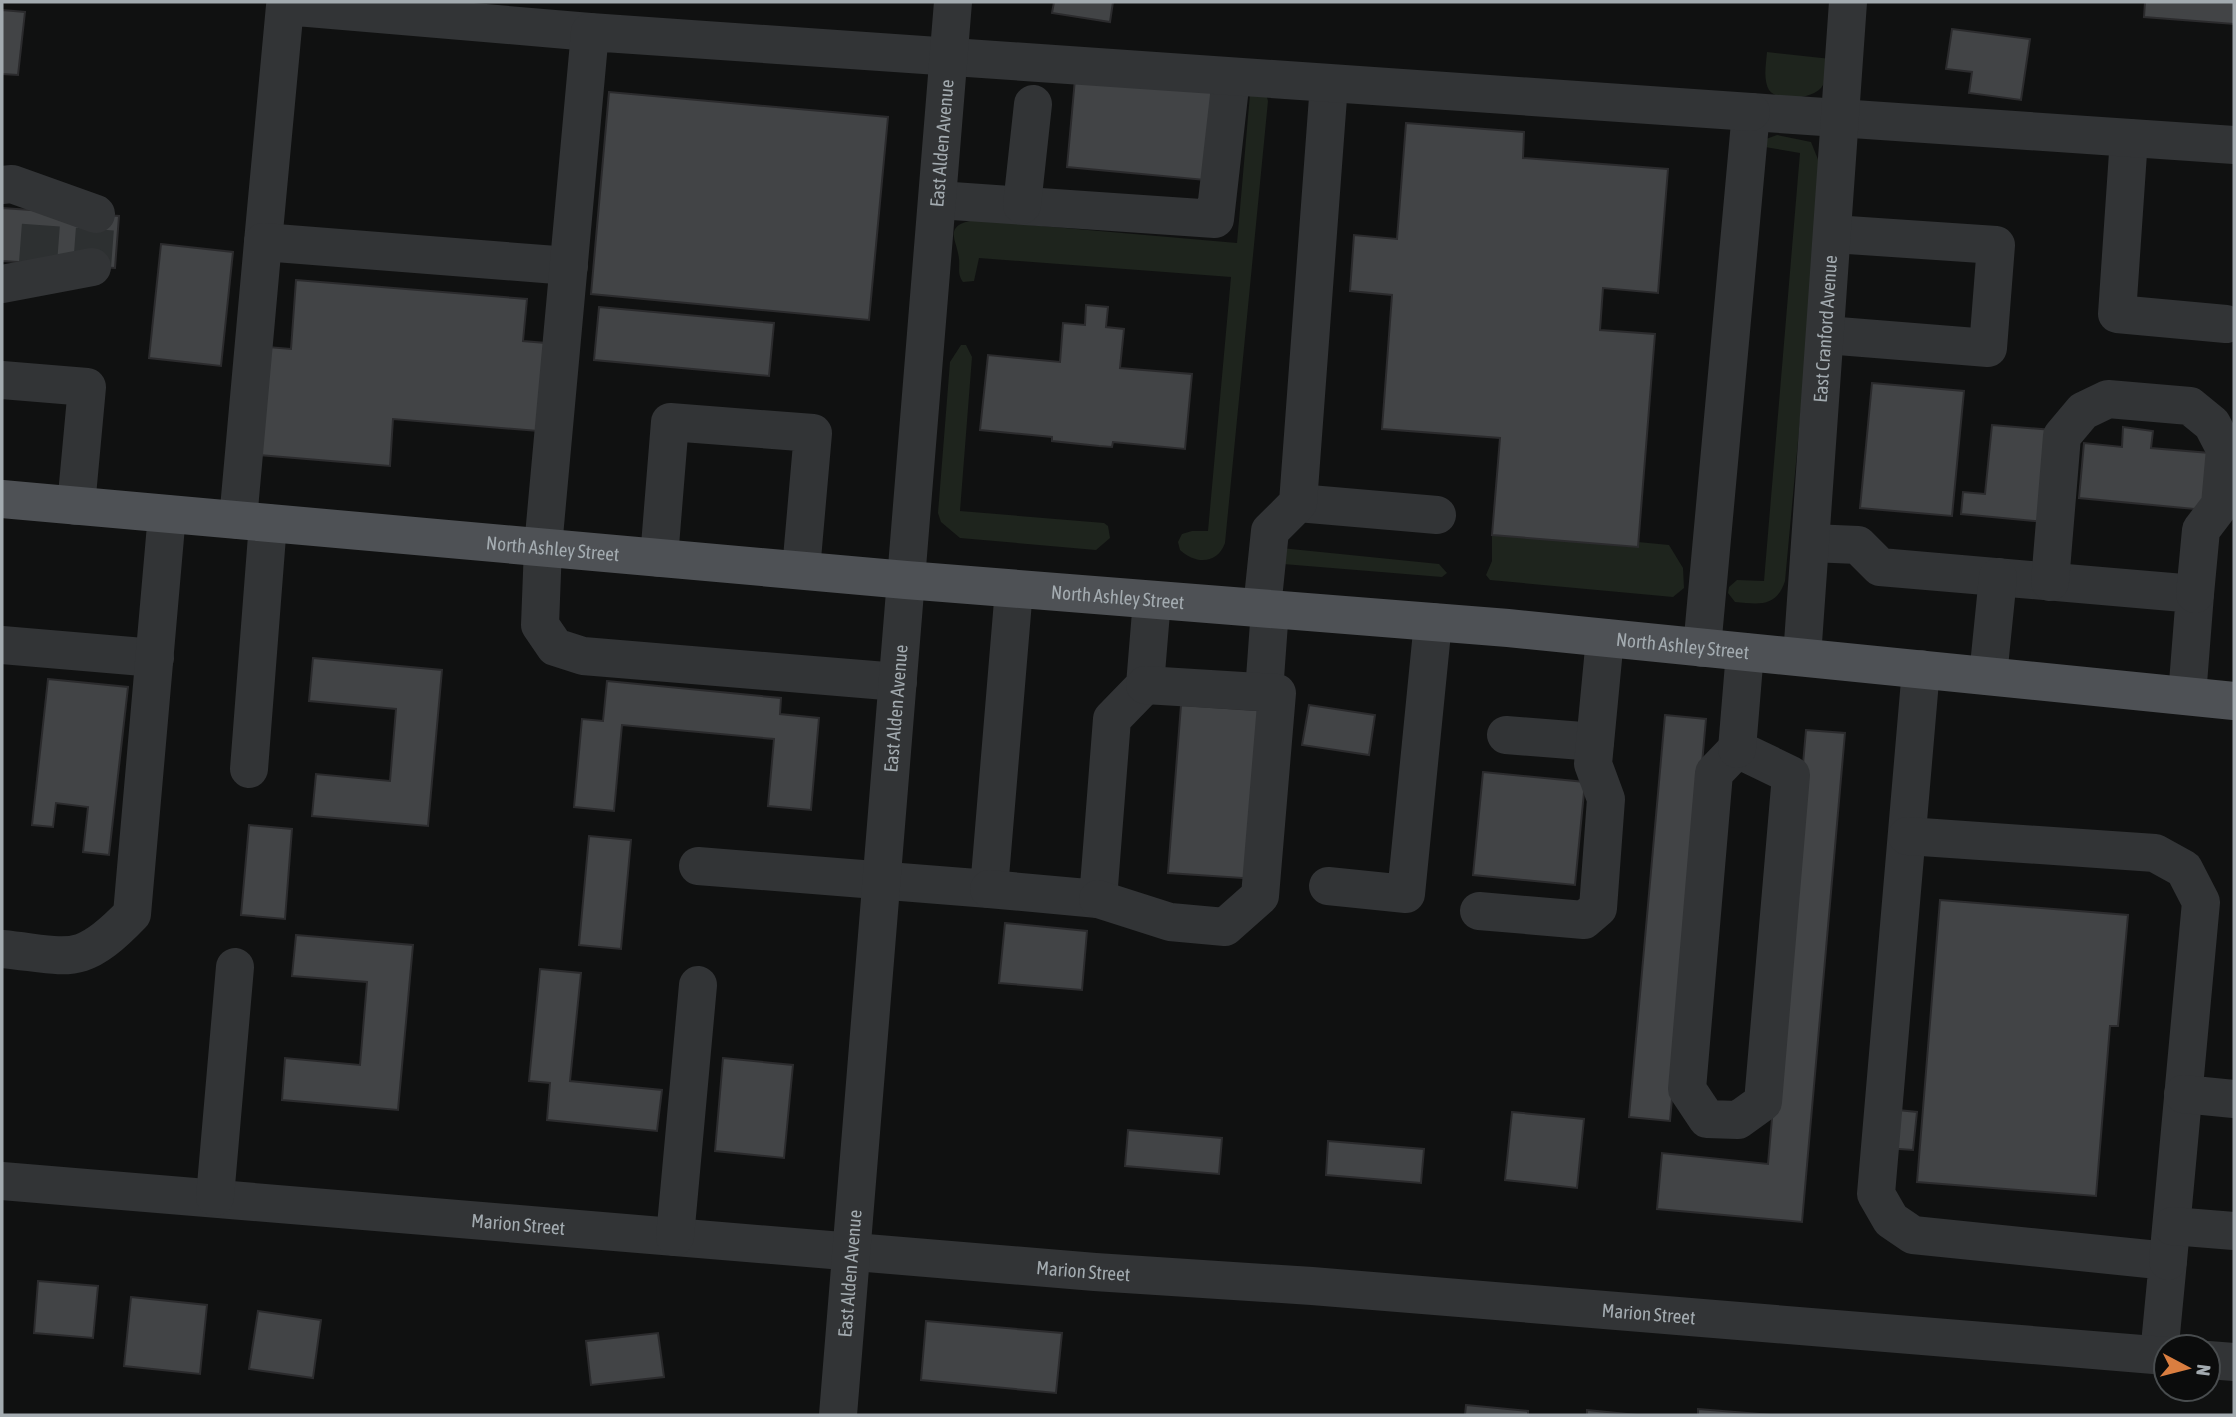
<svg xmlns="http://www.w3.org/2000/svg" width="2236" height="1417" viewBox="0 0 2236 1417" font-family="'Asap Condensed',sans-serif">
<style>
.green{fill:#1e241d}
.building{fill:#424446;stroke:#2b2b2d;stroke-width:2}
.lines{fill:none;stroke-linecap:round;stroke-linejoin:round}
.minor-tunnel{stroke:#2d3031;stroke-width:38;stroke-dasharray:38 19;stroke-linecap:butt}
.minor{stroke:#323436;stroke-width:38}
.major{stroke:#4e5155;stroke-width:38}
.labels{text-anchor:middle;stroke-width:7;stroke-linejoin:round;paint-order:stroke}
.street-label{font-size:19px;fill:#a3abb0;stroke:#0b0c0c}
</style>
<rect width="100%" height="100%" fill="#101111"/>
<path class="green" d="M1767,52L1831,59C1829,67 1827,77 1823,85C1816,99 1778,103 1769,90C1763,80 1766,64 1767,52Z
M1250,94H1266L1268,101L1225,543C1217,565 1195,564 1180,550L1178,542L1182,534L1192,531H1208L1231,277L979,258L974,281L963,282C957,274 960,268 959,259C957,239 942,226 974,220L1237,243Z
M1777,135L1811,142L1823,172L1785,581C1776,608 1759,604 1735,602L1728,593L1729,587L1737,580L1764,581L1800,153L1765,147L1766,139Z
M961,345H966L972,357L960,511L1104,523L1108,526L1110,538L1096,550L960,538L941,522L938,513L950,362Z
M1492,535L1638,547V542L1669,545L1683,568L1684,588L1673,597L1490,580L1486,575L1492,561Z
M1281,548L1439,564L1447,573L1442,577L1283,564Z"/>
<path class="building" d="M1054,2H1113L1110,22L1052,13Z
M2145,2H2234V24L2144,17Z
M2,10L25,12L18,75L2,74Z
M1952,29L2030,39L2021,100L1969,93L1972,72L1946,69Z
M1075,79L1214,92L1205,180L1067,167Z
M609,92L888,117L869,320L591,294Z
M1406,123L1524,132L1523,158L1668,169L1658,293L1603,288L1600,330L1655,334L1638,547L1492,535L1500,438L1382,429L1392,295L1350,291L1354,235L1397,239Z
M2,208L119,216L115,268L2,261Z
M161,244L233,252L221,366L149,358Z
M296,280L527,299L523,341L546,343L538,431L393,419L390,466L259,455L268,347L291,349Z
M1086,305L1108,307L1106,327L1124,329L1120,368L1192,374L1185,449L1113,442L1112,447L1099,446L1052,441V437L980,430L988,355L1060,362L1063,323L1085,325Z
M599,307L774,323L769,376L594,360Z
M1872,383L1964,391L1952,516L1860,508Z
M1992,425L2053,430L2044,522L1961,514L1963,492L1985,494Z
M2123,427L2153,431L2151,448L2210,453L2205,510L2079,498L2084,443L2122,447Z
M313,658L442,670L428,826L312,816L316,774L390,781L396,709L309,701Z
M48,679L128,687L109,855L83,852L88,807L56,803L53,827L32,825Z
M607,681L781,698L780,714L819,718L811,810L768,806L774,739L622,725L614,811L574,807L582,719L603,721Z
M1181,705L1270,711L1257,879L1168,873Z
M1309,705L1375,715L1369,755L1302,745Z
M1665,715L1706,719L1670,1121L1629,1117Z
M1806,730L1845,733L1802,1222L1657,1209L1662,1153L1768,1164Z
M1483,772L1585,782L1575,885L1473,875Z
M249,825L292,829L285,919L241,915Z
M589,836L631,840L621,949L579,945Z
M1940,900L2128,915L2118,1026H2110L2096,1196L1917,1182Z
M1005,923L1087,931L1082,990L999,983Z
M296,935L413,945L398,1110L282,1100L285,1058L360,1065L367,982L292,976Z
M540,969L581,973L570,1081L662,1090L657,1131L547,1120L550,1083L529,1081Z
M723,1058L793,1065L784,1158L715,1151Z
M1888,1109L1917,1112L1913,1150L1885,1148Z
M1512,1112L1584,1119L1577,1188L1505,1180Z
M1128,1130L1222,1138L1219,1174L1125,1166Z
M1328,1141L1424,1149L1421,1183L1326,1175Z
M38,1281L98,1286L93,1338L34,1333Z
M131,1297L207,1305L200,1374L124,1366Z
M258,1311L321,1320L313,1378L249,1369Z
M926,1321L1062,1333L1056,1393L921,1380Z
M658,1333L664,1377L591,1385L586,1341Z
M1466,1405L1528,1411V1415H1465Z
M1698,1409L1772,1415H1698Z
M1587,1410L1637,1415H1587Z"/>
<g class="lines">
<path class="minor-tunnel" d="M38,263L42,210
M92,267L96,214"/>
<g class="minor">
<path d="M2129,138L2117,314L2226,324"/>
<path d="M2,185L12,184L96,214"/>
<path d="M938,200L1215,219L1231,78"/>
<path d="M1022,205L1033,104"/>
<path d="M263,242L285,6L590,32"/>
<path d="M2,284L92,267"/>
<path d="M1826,335L1988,348L1996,245L1833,234"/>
<path d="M2,380L87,387L76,506"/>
<path d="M1298,503L1437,515"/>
<path d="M238,520L263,242L569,266"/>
<path d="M1811,543L1858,545L1880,567L2195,594L2187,696"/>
<path d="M659,558L670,422L813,433L801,570"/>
<path d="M2050,582L2062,436L2083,411L2108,399L2190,406L2212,424L2225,449L2220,505L2201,530L2195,594"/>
<path d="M1262,608L1270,531L1298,503L1329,84"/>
<path d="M2,645L155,658"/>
<path d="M1702,648L1751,112L2234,145"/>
<path id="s1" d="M1802,657L1848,2"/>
<path d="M1921,669L1876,1194L1891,1220L1913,1235L2168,1261L2159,1355"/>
<path d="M1988,676L1998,577"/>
<path d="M898,682L583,656L555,647L540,625L543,547L590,32L1751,112"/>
<path d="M1264,692L1270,609"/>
<path d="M1506,735L1595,742"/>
<path d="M1737,749L1791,775L1763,1102L1738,1120L1707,1119L1687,1089L1714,773Z"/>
<path d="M1737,749L1745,652"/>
<path d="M249,769L268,523"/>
<path d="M1907,836L2155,853L2184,869L2201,902L2168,1261"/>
<path d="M698,866L989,889L1014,589"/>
<path d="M1328,886L1406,894L1433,622"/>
<path d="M989,889L1098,899L1112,719L1145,685L1152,600"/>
<path d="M1098,899L1170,922L1225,927L1260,896L1277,693L1145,685"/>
<path d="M1479,911L1584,920L1598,908L1606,799L1593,764L1605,638"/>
<path d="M2,949C71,956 80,968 132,914L167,514"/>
<path d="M2183,1094L2234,1099"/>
<path id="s2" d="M2,1181L1095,1272L1312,1286L2166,1356"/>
<path d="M215,1197L235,967"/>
<path d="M2172,1226L2234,1231"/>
<path d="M675,1237L698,985"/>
<path d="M2208,1360L2234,1362"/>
<path id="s3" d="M838,1415L953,2"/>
</g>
<path class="major" id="s4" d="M2,499L906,580L1508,628L2234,701"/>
</g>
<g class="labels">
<g class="street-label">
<text dy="7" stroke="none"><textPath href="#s3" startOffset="1276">East Alden Avenue</textPath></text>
<text dy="7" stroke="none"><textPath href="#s1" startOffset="329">East Cranford Avenue</textPath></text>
<text dy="7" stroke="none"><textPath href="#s4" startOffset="553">North Ashley Street</textPath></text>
<text dy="7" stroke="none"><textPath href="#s4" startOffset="1120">North Ashley Street</textPath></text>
<text dy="7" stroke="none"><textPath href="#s4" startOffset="1687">North Ashley Street</textPath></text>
<text dy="7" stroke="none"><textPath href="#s3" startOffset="709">East Alden Avenue</textPath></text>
<text dy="7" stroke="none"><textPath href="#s2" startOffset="518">Marion Street</textPath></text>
<text dy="7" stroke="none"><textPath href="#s2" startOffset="1085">Marion Street</textPath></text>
<text dy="7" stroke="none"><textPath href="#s3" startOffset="142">East Alden Avenue</textPath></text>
<text dy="7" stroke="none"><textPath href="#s2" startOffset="1652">Marion Street</textPath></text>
</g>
</g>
<rect width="2236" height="1417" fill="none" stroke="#a3abb0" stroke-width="7"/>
<g transform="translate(2187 1368) rotate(97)"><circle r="33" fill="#0b0c0c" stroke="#484c4e" stroke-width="2"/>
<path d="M0-5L12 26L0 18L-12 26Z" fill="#da7e40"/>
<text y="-10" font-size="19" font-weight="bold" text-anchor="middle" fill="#a3abb0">N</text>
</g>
</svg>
